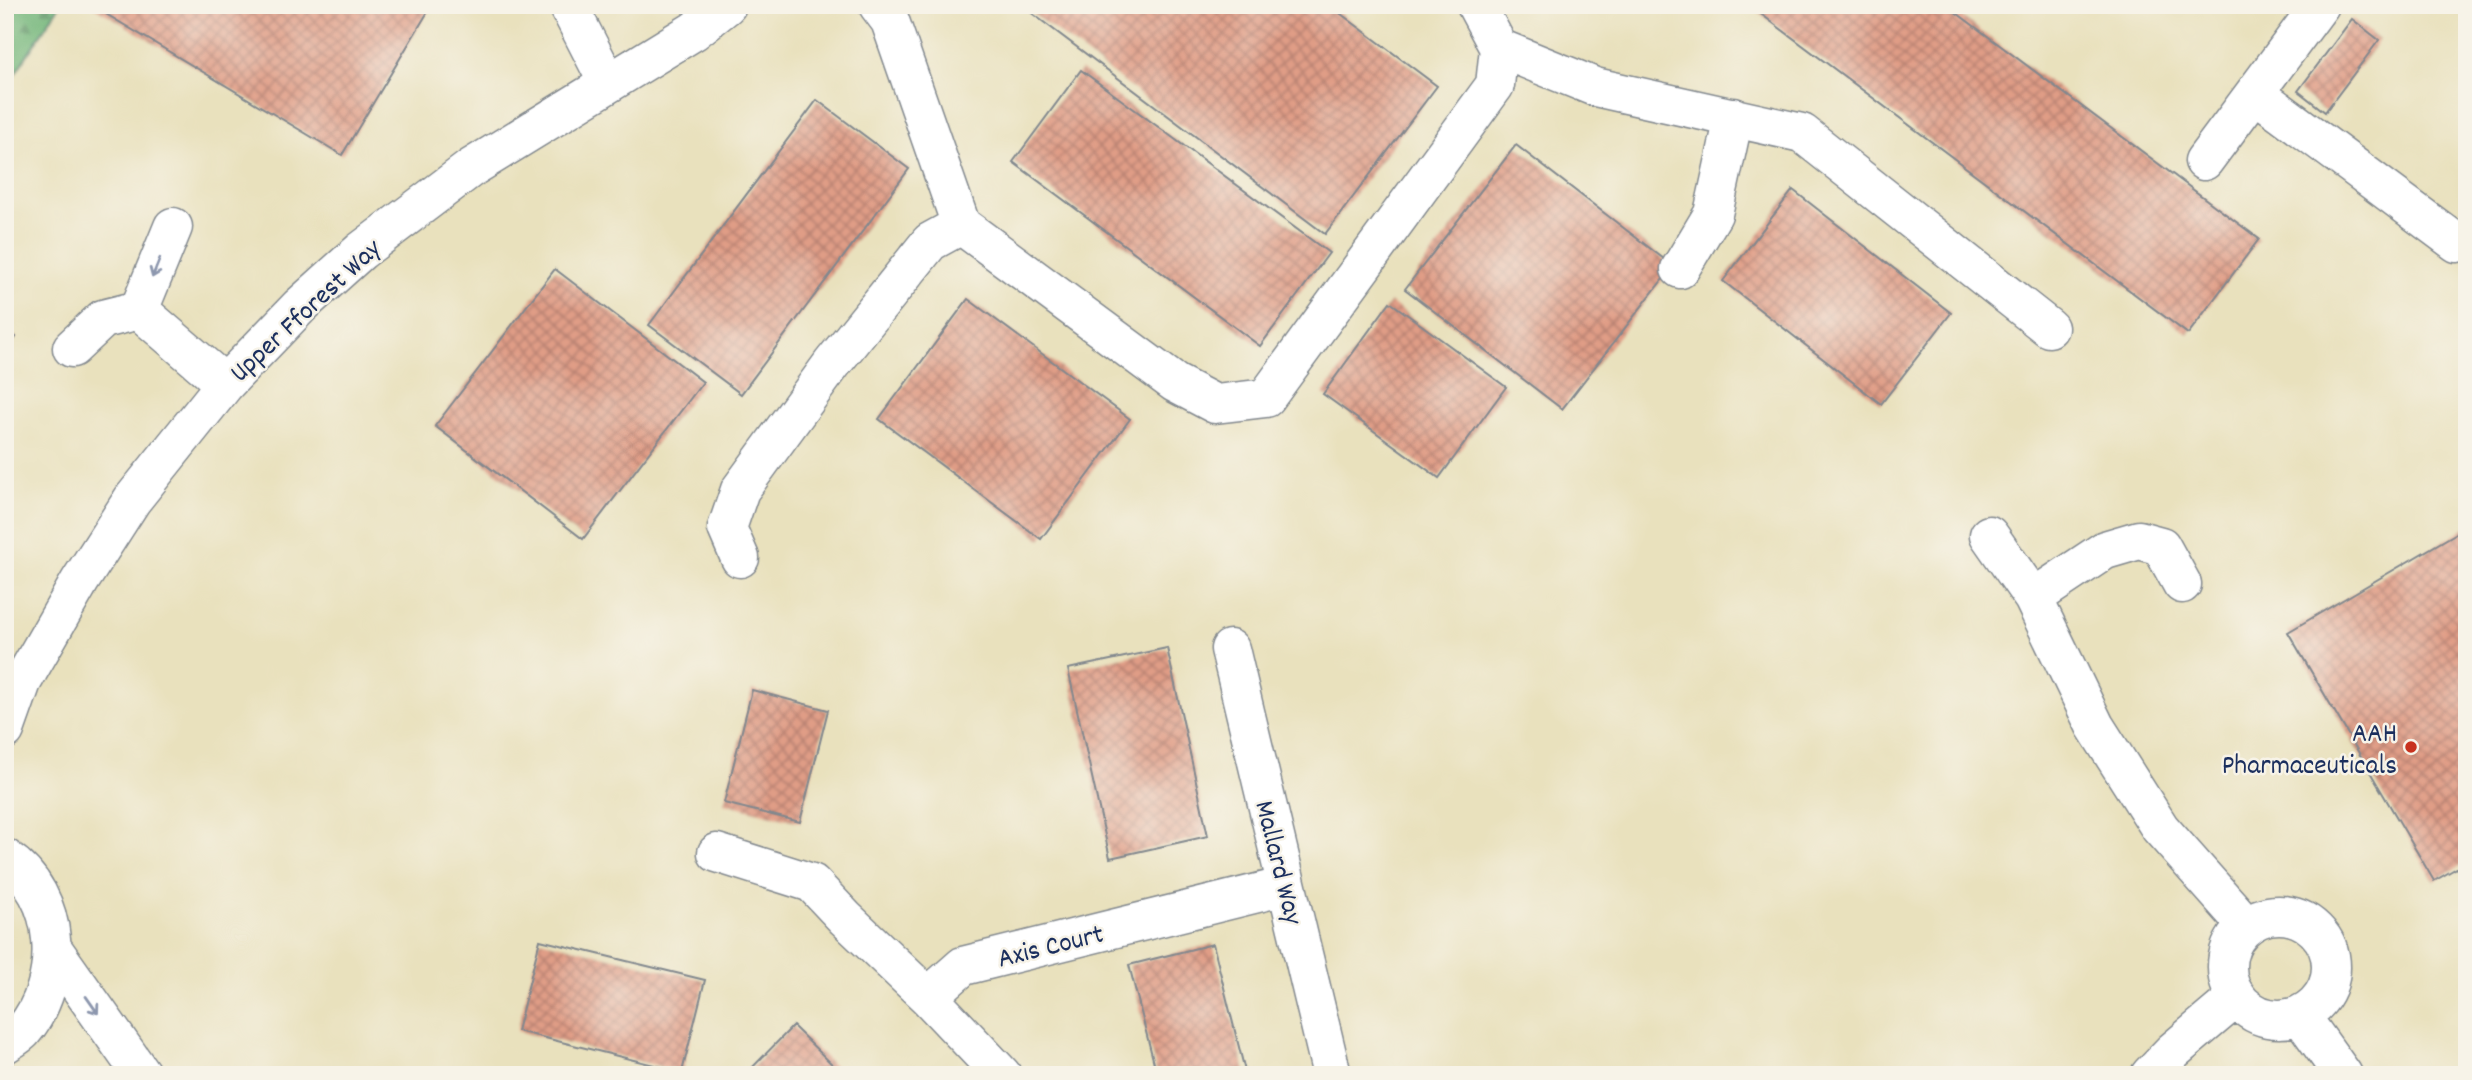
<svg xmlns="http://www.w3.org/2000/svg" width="2472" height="1080" viewBox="0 0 2472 1080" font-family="Dekko,sans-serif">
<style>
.forest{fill:url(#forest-firs);stroke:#46726c;stroke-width:2}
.building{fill:url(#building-cross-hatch)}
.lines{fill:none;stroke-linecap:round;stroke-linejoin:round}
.minor-casing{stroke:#82888e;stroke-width:41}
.major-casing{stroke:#82888e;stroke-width:41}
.minor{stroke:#fff;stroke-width:38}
.major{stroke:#fff;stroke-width:38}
.oneway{stroke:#8d97ae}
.poi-dot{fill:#c8321e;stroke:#f7f3e8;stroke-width:2.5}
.labels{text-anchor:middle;stroke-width:5;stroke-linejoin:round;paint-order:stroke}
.street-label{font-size:28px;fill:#1b2f5e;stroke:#f7f3e8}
.poi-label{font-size:28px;fill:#1b2f5e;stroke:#f7f3e8;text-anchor:end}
</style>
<defs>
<pattern id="forest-firs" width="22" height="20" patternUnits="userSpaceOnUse" patternTransform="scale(1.75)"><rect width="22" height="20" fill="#72b679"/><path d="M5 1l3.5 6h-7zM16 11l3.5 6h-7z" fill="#5d9466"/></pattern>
<pattern id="building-cross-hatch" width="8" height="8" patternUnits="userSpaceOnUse" patternTransform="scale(1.75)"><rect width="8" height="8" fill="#e09d86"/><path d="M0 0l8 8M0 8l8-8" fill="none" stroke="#b58071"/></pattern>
</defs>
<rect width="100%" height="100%" fill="#f7f3e8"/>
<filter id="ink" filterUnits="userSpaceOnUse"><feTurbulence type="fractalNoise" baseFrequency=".0143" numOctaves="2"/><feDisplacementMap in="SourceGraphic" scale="14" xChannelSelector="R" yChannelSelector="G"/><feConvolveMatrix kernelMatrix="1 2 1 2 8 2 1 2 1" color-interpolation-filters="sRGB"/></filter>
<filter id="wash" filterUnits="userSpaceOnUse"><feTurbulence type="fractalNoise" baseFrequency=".00686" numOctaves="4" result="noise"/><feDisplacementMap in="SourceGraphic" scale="28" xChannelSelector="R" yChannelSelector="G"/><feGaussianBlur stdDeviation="1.57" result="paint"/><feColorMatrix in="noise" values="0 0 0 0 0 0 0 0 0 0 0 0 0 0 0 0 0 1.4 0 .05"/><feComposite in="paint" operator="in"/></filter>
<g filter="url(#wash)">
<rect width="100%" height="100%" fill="#e9e1bd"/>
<path class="forest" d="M5,5H60L5,89Z"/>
<g id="blocks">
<path class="building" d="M91,5H432L342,155Z
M1021,5H1329L1437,86L1325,234Z
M1749,5H1946L2259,239L2188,334Z
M2352,19L2379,40L2325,112L2298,91Z
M1081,70L1329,253L1260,346L1013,162Z
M817,100L909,169L741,394L649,325Z
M1516,145L1673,266L1562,409L1405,289Z
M1793,190L1951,313L1881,404L1723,281Z
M555,269L703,382L583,539L435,426Z
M968,299L1130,419L1041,539L879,419Z
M1390,302L1506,387L1439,478L1323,394Z
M5,330L16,337L5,356Z
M2467,527V862L2434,881L2288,632Z
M1167,648L1208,836L1110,858L1068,669Z
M752,690L828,710L800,822L724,803Z
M540,940L705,980L682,1072L517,1031Z
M1213,944L1246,1075H1157L1129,965Z
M793,1026L843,1075H745Z"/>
</g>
</g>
<g filter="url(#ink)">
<use href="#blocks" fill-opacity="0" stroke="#82888e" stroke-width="2"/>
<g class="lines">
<g class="minor-casing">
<path id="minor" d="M568,5L608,83
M878,5L890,21L961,225L1175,383L1215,404L1266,398L1495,85L1499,48L1476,5
M1499,48L1595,87L1802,133L2049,328
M2255,93L2457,243
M2204,161L2320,5
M1680,269L1713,214L1734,117
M139,310L225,384
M139,310L173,227
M72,348L103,319L139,310
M1989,535L2033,598L2095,726L2160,828L2247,926
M740,558L727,528L740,490L832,364L930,242L961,225
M2033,598L2105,550L2139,540L2161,546L2182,584
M1230,649L1332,1075
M5,730L22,682L80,581L132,500L225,384L300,306L361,251L471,168L694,31L727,5
M717,853L812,883L845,918L928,997
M2227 967a52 52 0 1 1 104 0a52 52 0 1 1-104 0Z
M2300,1015L2343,1075
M1002,1075L928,997L963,966L1286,886
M2150,1075L2173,1051L2237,997"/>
</g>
<g class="major-casing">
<path id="major" d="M5,858C62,895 65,982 23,1031C18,1036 11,1040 5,1044
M53,949L142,1075"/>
</g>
<use href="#minor" class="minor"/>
<use href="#major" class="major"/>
</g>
<defs><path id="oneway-shaft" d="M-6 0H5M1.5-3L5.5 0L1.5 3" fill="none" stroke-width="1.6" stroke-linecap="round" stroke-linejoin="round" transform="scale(1.75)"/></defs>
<g class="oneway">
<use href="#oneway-shaft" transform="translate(156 268) rotate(112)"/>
<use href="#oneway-shaft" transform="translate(92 1005) rotate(55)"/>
</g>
</g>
<circle class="poi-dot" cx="2411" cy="747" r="7"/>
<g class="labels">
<g class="street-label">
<text transform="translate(304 309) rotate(-43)" y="10">Upper Fforest Way</text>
<text transform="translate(1281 862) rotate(76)" y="10">Mallard Way</text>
<text transform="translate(1050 944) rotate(-14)" y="10">Axis Court</text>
</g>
<g class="poi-label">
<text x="2397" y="741">AAH<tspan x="2397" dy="32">Pharmaceuticals</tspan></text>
</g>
</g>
<rect width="2472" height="1080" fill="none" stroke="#f7f3e8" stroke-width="28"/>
</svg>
